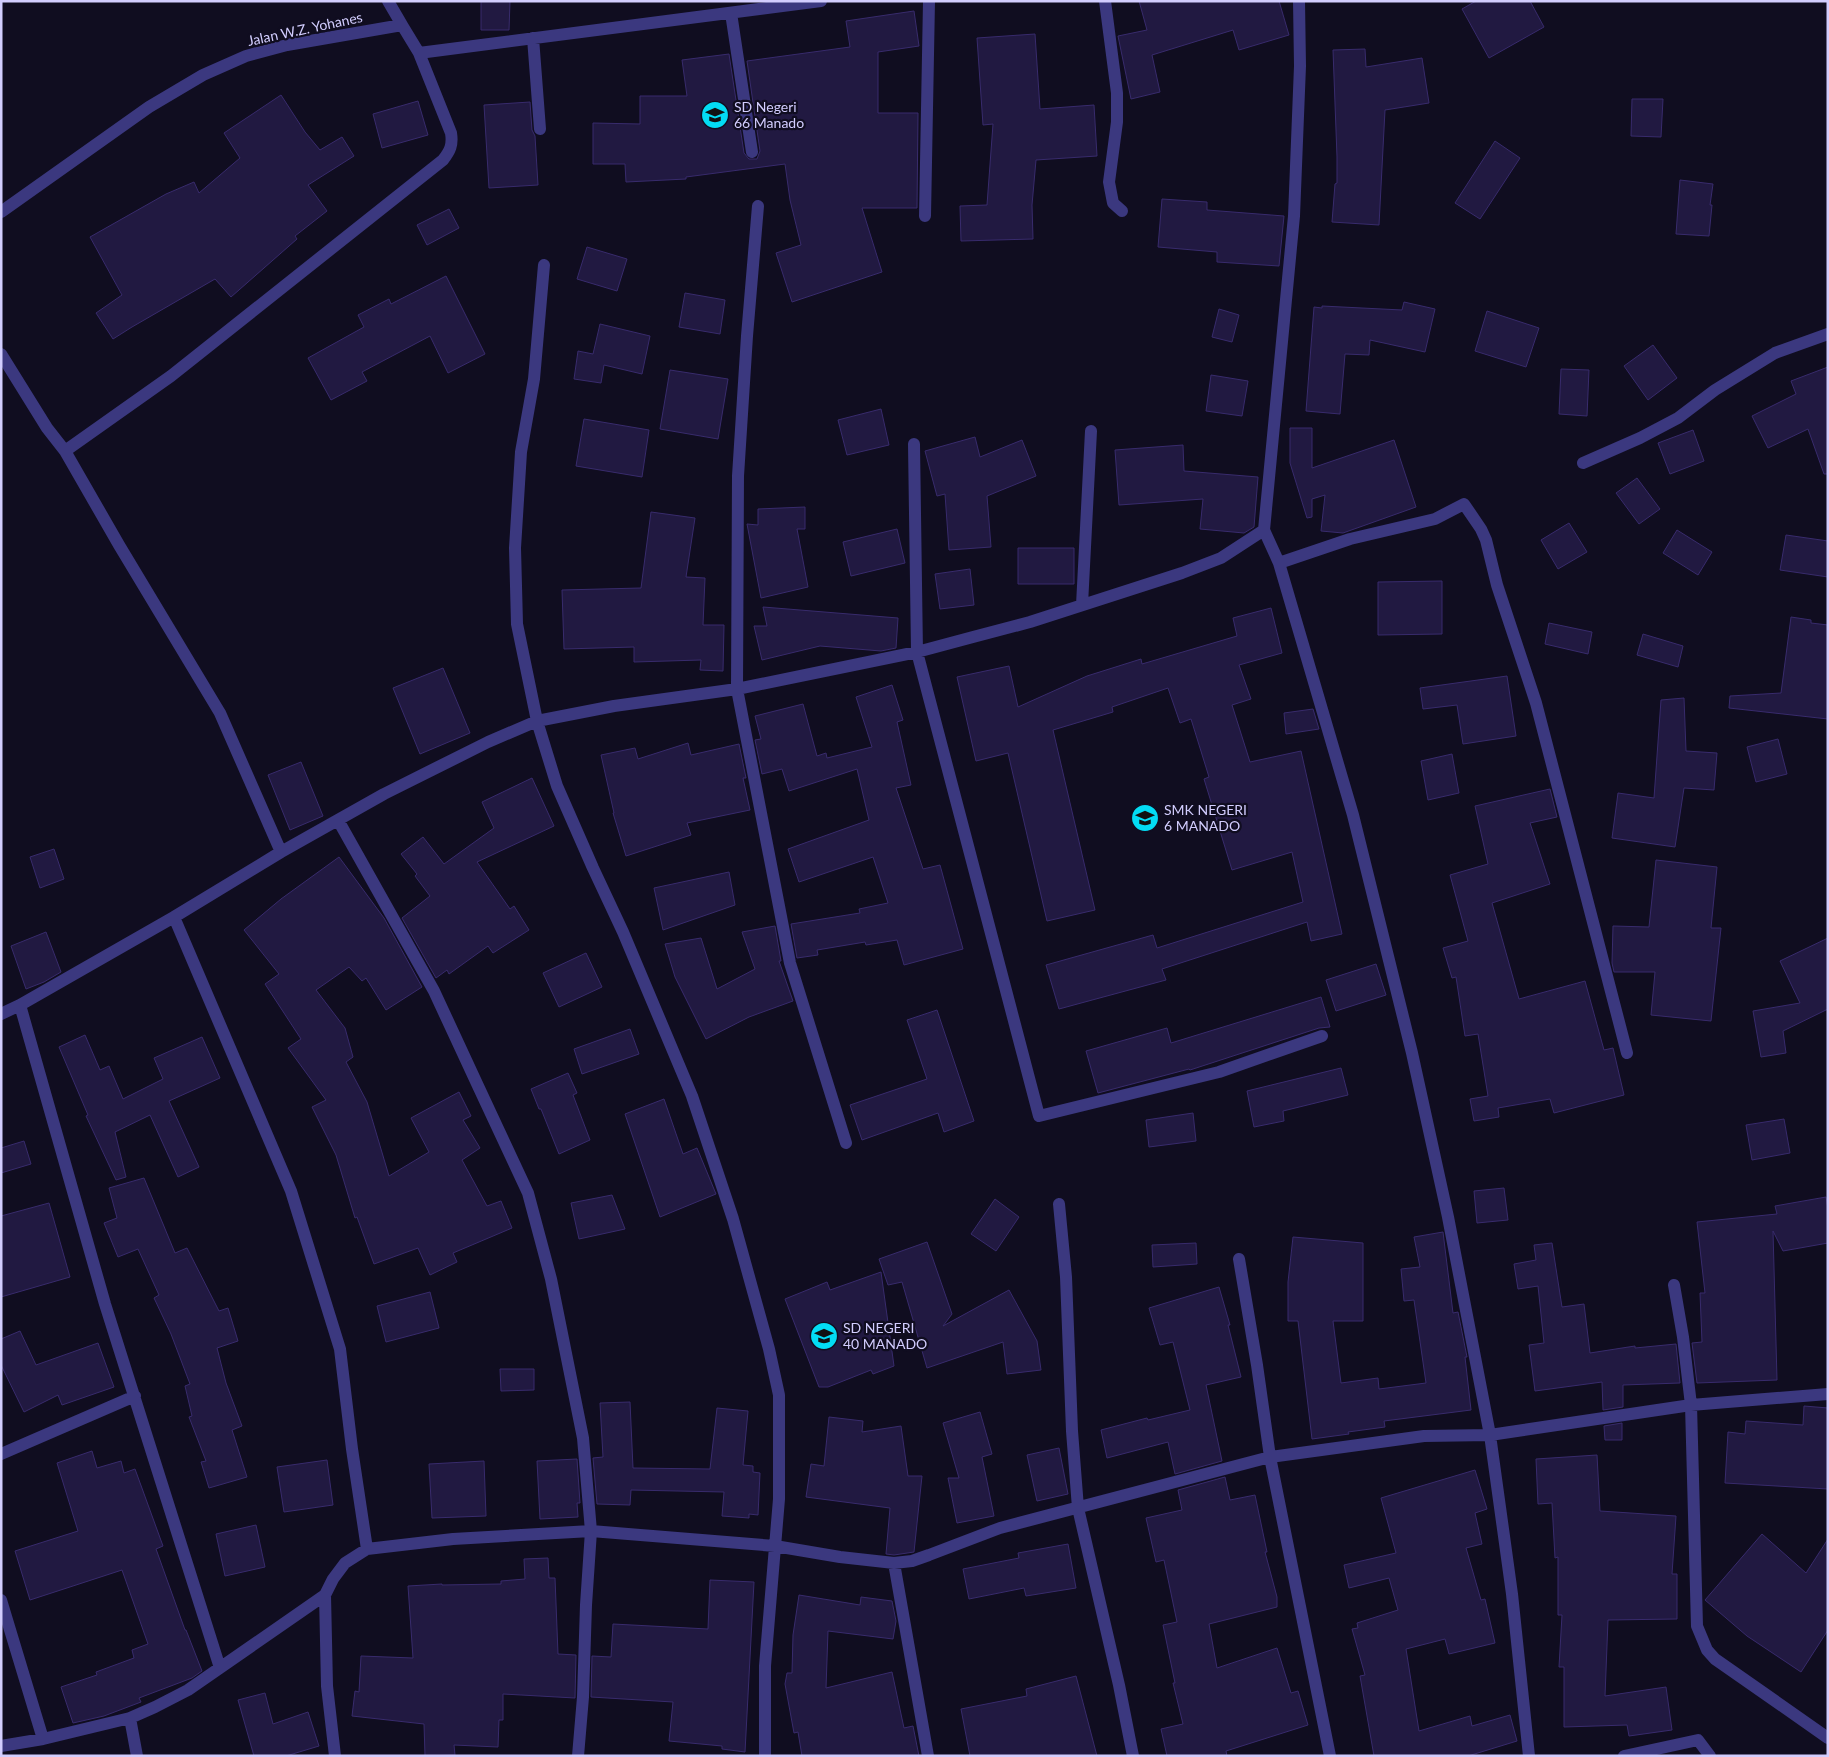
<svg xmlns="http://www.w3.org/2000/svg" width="1829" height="1757" viewBox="0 0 1829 1757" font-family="Lato,sans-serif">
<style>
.building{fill:#211941;stroke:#382b6c}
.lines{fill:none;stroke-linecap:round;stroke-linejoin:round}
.minor{stroke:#3b387f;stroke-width:12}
.labels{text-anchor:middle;stroke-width:4.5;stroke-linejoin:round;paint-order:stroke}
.street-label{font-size:14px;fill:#d2cdfe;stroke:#100d20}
.poi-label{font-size:14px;fill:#d2cdfe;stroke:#100d20;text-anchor:start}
</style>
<rect width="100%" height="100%" fill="#100d20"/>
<path class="building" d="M481,1H510L509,30H481Z
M1139,1H1279L1289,35L1239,50L1233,30L1152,55L1160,92L1131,99L1118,36L1147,30Z
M1476,1H1530L1544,27L1489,58L1462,9Z
M914,11L919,46L878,52V113H918L917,208H862L882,272L792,302L776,253L801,245L790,200L785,164L686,177V179L626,182L625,164H593V123L640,124V96H687L682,60L729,54L744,153L749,159H757L760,151L747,61L850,47L846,21Z
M1035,34L1040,109L1094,105L1097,156L1036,160L1032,205L1033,239L961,241L960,206L987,205L993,124L983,125L977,38Z
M1365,49L1366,67L1422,58L1429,103L1385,110L1379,225L1332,222L1335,184L1337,183V157L1333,50Z
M281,95L305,132L320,150L342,137L354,156L308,185L327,211L295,236L297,239L231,297L215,279L132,327L113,339L96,313L122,295L90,237L166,194L194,182L199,193L240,158L224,133Z
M1632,99H1663L1661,137L1631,136Z
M418,101L428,135L382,148L373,114Z
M530,102L532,130L535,136L538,185L489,188L484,105Z
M1495,141L1520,158L1480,219L1455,203Z
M1680,180L1713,184L1710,205H1712L1709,236L1676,234Z
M1162,199L1207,202V210L1284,216L1279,266L1217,262V252L1158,247Z
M449,209L459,228L427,245L417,225Z
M587,247L627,259L617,291L577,279Z
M446,276L485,354L448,373L430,336L362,372L367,381L331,400L308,358L364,327L358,315L389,299L391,304Z
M685,293L725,300L720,334L679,327Z
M1404,302L1435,309L1425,352L1370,340L1369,355L1345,354L1340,414L1306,411L1314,307L1322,308V306L1402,310Z
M1219,309L1239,315L1232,342L1212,337Z
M1487,311L1539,328L1526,367L1475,351Z
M600,324L650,336L642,374L604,365L601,383L574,379L578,351L593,354Z
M1653,345L1677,378L1648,400L1624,366Z
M1828,367V474H1824L1808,429L1768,448L1752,416L1796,394L1791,381Z
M1561,369L1589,370L1587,416L1559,414Z
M670,370L728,379L718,439L660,429Z
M1211,375L1248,381L1242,416L1206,411Z
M881,409L889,445L847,455L838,420Z
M584,419L649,430L642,477L576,466Z
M1290,428H1312V468L1394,440L1416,507L1343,533L1321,531L1325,495L1312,499V517L1307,518L1290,463Z
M1693,430L1704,461L1670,474L1658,443Z
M975,437L980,457L1022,440L1036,476L987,496L991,547L949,550L945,494L937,496L925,451Z
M1183,445L1184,471L1258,477L1254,527L1244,533L1200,529L1203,499L1119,505L1115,450Z
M1637,478L1660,509L1639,524L1616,493Z
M805,507V529H797L808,587L761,598L747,524L758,525V509Z
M651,512L695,518L686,577L705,578L703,625H724L723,671L700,670L701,660L634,662V647L564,649L562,590L641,588Z
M1569,523L1587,552L1558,569L1541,540Z
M897,529L905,563L851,576L843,542Z
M1677,530L1712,552L1698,575L1663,553Z
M1786,535L1828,541V577L1780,570Z
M1018,548H1074V584H1018Z
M970,569L974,605L940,609L935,574Z
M1442,581V634L1378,635V582Z
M763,607L898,618L896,648L881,651L820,646L762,660L754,626H767Z
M1271,608L1282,653L1239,665L1251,699L1232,705L1250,762L1301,751L1342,934L1311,941L1307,922L1162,969L1166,980L1059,1009L1046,965L1153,935L1157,948L1303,902L1292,852L1232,870L1204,779L1209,777L1191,719L1180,723L1168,688L1112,707L1113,712L1053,730L1095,910L1047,921L1008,753L976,761L957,677L1009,666L1018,707L1087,676L1141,659L1142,664L1237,636L1233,618Z
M1791,617L1811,620V623L1828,625V719L1729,708L1730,696L1781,693Z
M1549,623L1592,632L1588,654L1545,644Z
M1643,634L1683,646L1678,667L1637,655Z
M443,668L470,733L420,754L393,688Z
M1507,676L1516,736L1463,744L1457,705L1423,709L1420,688Z
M892,685L903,720L897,722L911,785L896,788L923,869L940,865L963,949L904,965L897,940L866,945L865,942L817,950L818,955L797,958L791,924L860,913L859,909L888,903L873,857L799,882L788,849L869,820L857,769L789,791L782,769L762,774L755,740L761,739L755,716L803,704L817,756L826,753L827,758L872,747L856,697Z
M1684,698L1686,751L1717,753L1714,790L1684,788L1675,847L1612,838L1618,793L1654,798L1661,700Z
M1313,709L1319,729L1286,734L1284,713Z
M1778,739L1787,774L1756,782L1747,747Z
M688,743L691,755L739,744L746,778H743L750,810L687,823L691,835L626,856L613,813H614L601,755L635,748L638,759Z
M1452,754L1459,793L1428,800L1421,761Z
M301,762L323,816L290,830L268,775Z
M532,778L554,826L477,862L510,909L514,906L529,930L493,953L488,946L449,974L447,970L436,978L402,918L430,896L415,876L417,874L401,854L423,837L444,864L494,828L482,802Z
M1550,789L1557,817L1530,823L1550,884L1492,903L1519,999L1585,981L1604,1050L1613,1048L1624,1095L1554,1113L1550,1099L1498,1108L1499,1117L1474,1121L1470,1099L1488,1096L1478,1034L1465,1036L1456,977L1452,978L1443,948L1468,941L1450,875L1488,864L1475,806Z
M54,849L64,879L40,888L30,857Z
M339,857L384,918L422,987L386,1010L366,978L362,981L349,967L316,990L345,1028L353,1057L346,1062L367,1102L389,1176L429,1152L411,1118L459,1092L471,1116L463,1120L480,1148L462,1160L487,1206L501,1201L512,1228L453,1253L457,1262L430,1275L418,1248L374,1264L357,1217L355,1218L336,1155L312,1107L326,1100L288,1048L301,1039L265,984L279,974L244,930L281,899Z
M1656,860L1717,867L1711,928H1721L1711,1021L1651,1015L1655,972H1614L1612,963L1613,926L1649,927Z
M729,872L735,905L663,930L654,888Z
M775,926L781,961H779L793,1001L749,1017L706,1039L675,977L665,944L701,938L717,989L755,969L742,932Z
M46,932L61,972L44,982L26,989L11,946Z
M1828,938V1009L1783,1031L1786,1053L1761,1057L1753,1011L1800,1003L1780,961Z
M586,953L602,987L559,1007L543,973Z
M1376,964L1386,995L1336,1011L1326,980Z
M1321,997L1330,1027L1319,1028L1190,1070L1189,1069L1098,1093L1086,1051L1167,1028L1171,1043Z
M937,1010L974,1121L944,1132L938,1113L862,1140L850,1105L927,1079L907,1020Z
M630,1029L639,1054L582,1074L574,1049Z
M85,1035L100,1070L109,1066L123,1099L163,1079L154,1058L202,1037L220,1078L169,1101L199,1167L178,1177L150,1115L115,1132L126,1177L116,1180L86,1116L88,1115L59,1047Z
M1341,1068L1348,1095L1283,1111L1284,1121L1254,1127L1247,1091Z
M568,1073L577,1093L573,1095L590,1140L559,1154L541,1109H539L531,1089Z
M664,1099L683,1154L697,1148L716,1194L660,1217L625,1114Z
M1193,1113L1196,1141L1149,1147L1146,1120Z
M1784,1119L1790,1153L1752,1160L1746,1125Z
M24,1141L31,1164L1,1173V1148Z
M144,1178L175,1253L187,1248L219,1311L228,1308L238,1341L217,1348L226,1383L242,1426L232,1430L247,1477L209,1488L201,1462L206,1461L189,1417L192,1416L185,1386L190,1384L171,1334L154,1298L159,1295L138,1249L118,1257L104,1223L117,1218L109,1188Z
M1504,1188L1508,1220L1477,1223L1474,1191Z
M612,1195L625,1229L579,1239L571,1203Z
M1826,1197L1828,1209V1243L1783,1251L1773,1231L1777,1380L1697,1383L1692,1343L1702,1342L1700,1293H1705L1697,1222L1777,1214L1775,1206Z
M995,1199L1019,1217L996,1251L971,1234Z
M49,1203L70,1277L1,1297V1216Z
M1443,1232L1453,1313L1458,1312L1467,1357H1465L1471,1410L1384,1421L1385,1427L1348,1432L1349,1434L1312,1439L1298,1321H1288V1282L1293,1237L1363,1243V1321H1333L1341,1383L1378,1378L1379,1389L1426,1383L1414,1300L1404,1301L1401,1269L1420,1267L1414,1237Z
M927,1242L952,1314L943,1326L1009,1290L1037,1341L1041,1370L1007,1374L1003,1342L927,1368L902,1282L888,1285L879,1259Z
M1196,1243L1197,1264L1153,1267L1152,1245Z
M1552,1243L1562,1307L1584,1304L1590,1353L1635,1346V1348L1676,1344L1680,1383L1623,1385V1407L1603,1410L1602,1382L1535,1391L1529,1345L1544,1343L1538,1286L1518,1289L1514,1264L1536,1260L1534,1245Z
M881,1272L894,1366L873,1374L871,1370L828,1387H819L785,1299L827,1282L830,1290Z
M1219,1287L1230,1325H1228L1241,1377L1206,1385L1222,1461L1175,1474L1168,1442L1107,1458L1101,1430L1147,1418L1148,1420L1190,1410L1173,1342L1160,1345L1149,1308Z
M430,1292L439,1328L386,1342L377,1306Z
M20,1331L36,1365L98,1343L114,1387L62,1405L58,1395L24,1412L1,1365V1339Z
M500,1369H534V1390L501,1391Z
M630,1402L633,1468L710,1469L717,1408L748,1411L743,1465L753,1466V1472L760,1473L758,1515L749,1514V1518L722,1516L724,1492L631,1490L630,1505L597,1504L593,1458L603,1457L600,1403Z
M1804,1406L1828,1408V1489L1725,1483L1728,1432L1745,1434L1746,1421L1803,1425Z
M980,1412L992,1454L982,1457L994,1516L957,1523L948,1478H959L943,1423Z
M829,1417L863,1421L862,1432L901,1426L908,1476H922L914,1552L894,1555L886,1554L890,1508L806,1497L811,1464L824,1466Z
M1622,1423V1440H1605L1604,1426Z
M1059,1448L1068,1494L1037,1501L1027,1455Z
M92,1451L97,1468L121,1461L124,1473L135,1469L163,1546L156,1549L185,1630H186L202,1671L192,1678L139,1698L141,1702L104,1716L73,1723L61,1687L97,1675L96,1672L134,1658L132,1650L148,1644L122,1570L30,1600L15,1551L78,1531L57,1463Z
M1597,1455L1600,1511L1676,1516L1672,1574H1677V1619L1608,1620L1605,1696L1666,1687L1672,1730L1629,1736L1627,1725L1564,1727V1667H1559L1562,1615H1558V1557L1555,1558L1552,1503L1538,1504L1536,1459Z
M577,1459L580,1503H577L578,1517L540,1519L537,1461Z
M327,1460L333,1505L284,1512L277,1467Z
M484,1461L486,1516L432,1518L429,1464Z
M1475,1470L1487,1509L1475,1513L1482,1544L1466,1548L1481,1600L1485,1599L1495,1643L1449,1654L1445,1639L1406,1649L1419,1731L1470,1716L1472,1726L1510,1715L1517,1741L1468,1756H1374L1360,1676L1365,1675L1352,1629L1358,1628L1357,1623L1398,1610L1389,1578L1349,1588L1344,1565L1396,1553L1381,1498Z
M1225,1477L1230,1500L1255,1495L1267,1552H1265L1277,1597V1607L1209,1624L1217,1668L1277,1648L1291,1693L1298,1691L1308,1725L1226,1751L1227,1756H1167L1161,1729L1183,1724L1173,1683H1175L1163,1625L1177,1622L1164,1560L1156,1562L1146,1518L1182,1510L1178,1490Z
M256,1525L265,1567L225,1576L216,1534Z
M1762,1534L1806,1573L1828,1539V1630L1801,1672L1747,1636L1705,1600Z
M1068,1544L1076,1588L1026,1596L1024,1588L969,1599L963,1569L1019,1558L1018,1553Z
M548,1558L549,1578H555L558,1654L576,1655L575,1698L503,1694V1720H499L498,1747L454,1745L455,1755L425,1756L424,1724L352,1716L355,1691L359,1692L361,1656L413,1658L408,1586L442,1584V1585L501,1584V1581L525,1579L524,1559Z
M710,1580L754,1582L745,1752L722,1749V1746L669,1741L673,1702L591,1697L592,1656L611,1657L613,1624L708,1629Z
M799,1595L860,1605L861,1597L892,1601L896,1621L893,1639L828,1631L826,1688L892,1672L904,1728L913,1726L919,1756H802L798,1732L794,1733L785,1684L787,1673H792L793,1635Z
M1076,1676L1097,1756H970L961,1709L1027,1696L1026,1689Z
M265,1693L273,1724L308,1712L319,1746L286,1756H254L238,1700Z"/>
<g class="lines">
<path class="minor" d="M388,1L402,25
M1105,1L1117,93V122L1109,182L1113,203L1122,211
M731,13L752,152
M533,38L540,129
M758,206L747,336L738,476L737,689L790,963L846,1143
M1,212L149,107L203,75L246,56L287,45L402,25L419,53L821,1
M925,216L929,1
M544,265L534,379L521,452L515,548L517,624L537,721L557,786L593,868L623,932L692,1096L733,1219L769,1349L779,1395V1499L765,1666V1756
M1,354L47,428L65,451L119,545L220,713L281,852
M914,444L917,652L1039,1116L1219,1072L1322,1036
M65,451L171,376L443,160C450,151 453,145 451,133L419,53
M1583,463L1640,438L1678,418L1715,390L1775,353L1828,334
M1279,563L1350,539L1435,519L1464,504L1481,529L1486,540L1497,585L1536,703L1627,1053
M1082,605L1091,431
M338,820L434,991L479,1088L528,1193L551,1279L583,1438L591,1531L586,1605L583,1697L578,1756
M174,917L20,1005L105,1304L220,1668
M1,1014L20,1005
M1059,1204L1066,1277L1072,1431L1078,1508L1119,1685L1133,1756
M1239,1259L1257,1365L1270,1457L1330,1756
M1674,1285L1683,1337L1691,1405L1697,1626L1707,1650L1715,1659L1828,1738
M1,1454L135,1396
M367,1549L352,1449L340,1349L291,1191L174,917L281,852L384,794L488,742L537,721L614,706L737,689L917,652L973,637L1030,622L1182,573L1221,558L1264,530
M894,1563L928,1756
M1,1600L43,1739
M130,1718L137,1756
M1,1746L43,1739L130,1718L155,1707L188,1690L325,1595
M335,1756L327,1686L325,1595L333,1579L345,1563L367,1549L453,1539L591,1531L775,1546L840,1557L894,1563L912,1561L929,1555L1000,1528L1270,1457L1424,1436L1490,1435L1448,1217L1412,1053L1353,815L1279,563L1264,530L1294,216L1300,66L1299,1
M1529,1756L1512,1594L1490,1435L1691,1405L1828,1394
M1624,1756L1698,1740L1710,1756"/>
</g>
<defs>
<g id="school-disc" transform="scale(1.4375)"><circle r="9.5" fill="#03dcf4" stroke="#100d20"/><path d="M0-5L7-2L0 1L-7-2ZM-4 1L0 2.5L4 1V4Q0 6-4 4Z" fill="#111"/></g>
</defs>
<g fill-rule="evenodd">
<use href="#school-disc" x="715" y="115"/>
<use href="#school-disc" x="1145" y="818"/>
<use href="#school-disc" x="824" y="1336"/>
</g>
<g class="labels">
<g class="street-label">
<text transform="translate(305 29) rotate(-12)" y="5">Jalan W.Z. Yohanes</text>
</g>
<g class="poi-label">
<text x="734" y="112">SD Negeri<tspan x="734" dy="16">66 Manado</tspan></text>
<text x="1164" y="815">SMK NEGERI<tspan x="1164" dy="16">6 MANADO</tspan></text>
<text x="843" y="1333">SD NEGERI<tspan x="843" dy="16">40 MANADO</tspan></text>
</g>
</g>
<rect width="1829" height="1757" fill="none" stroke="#d2cdfe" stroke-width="5"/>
</svg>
